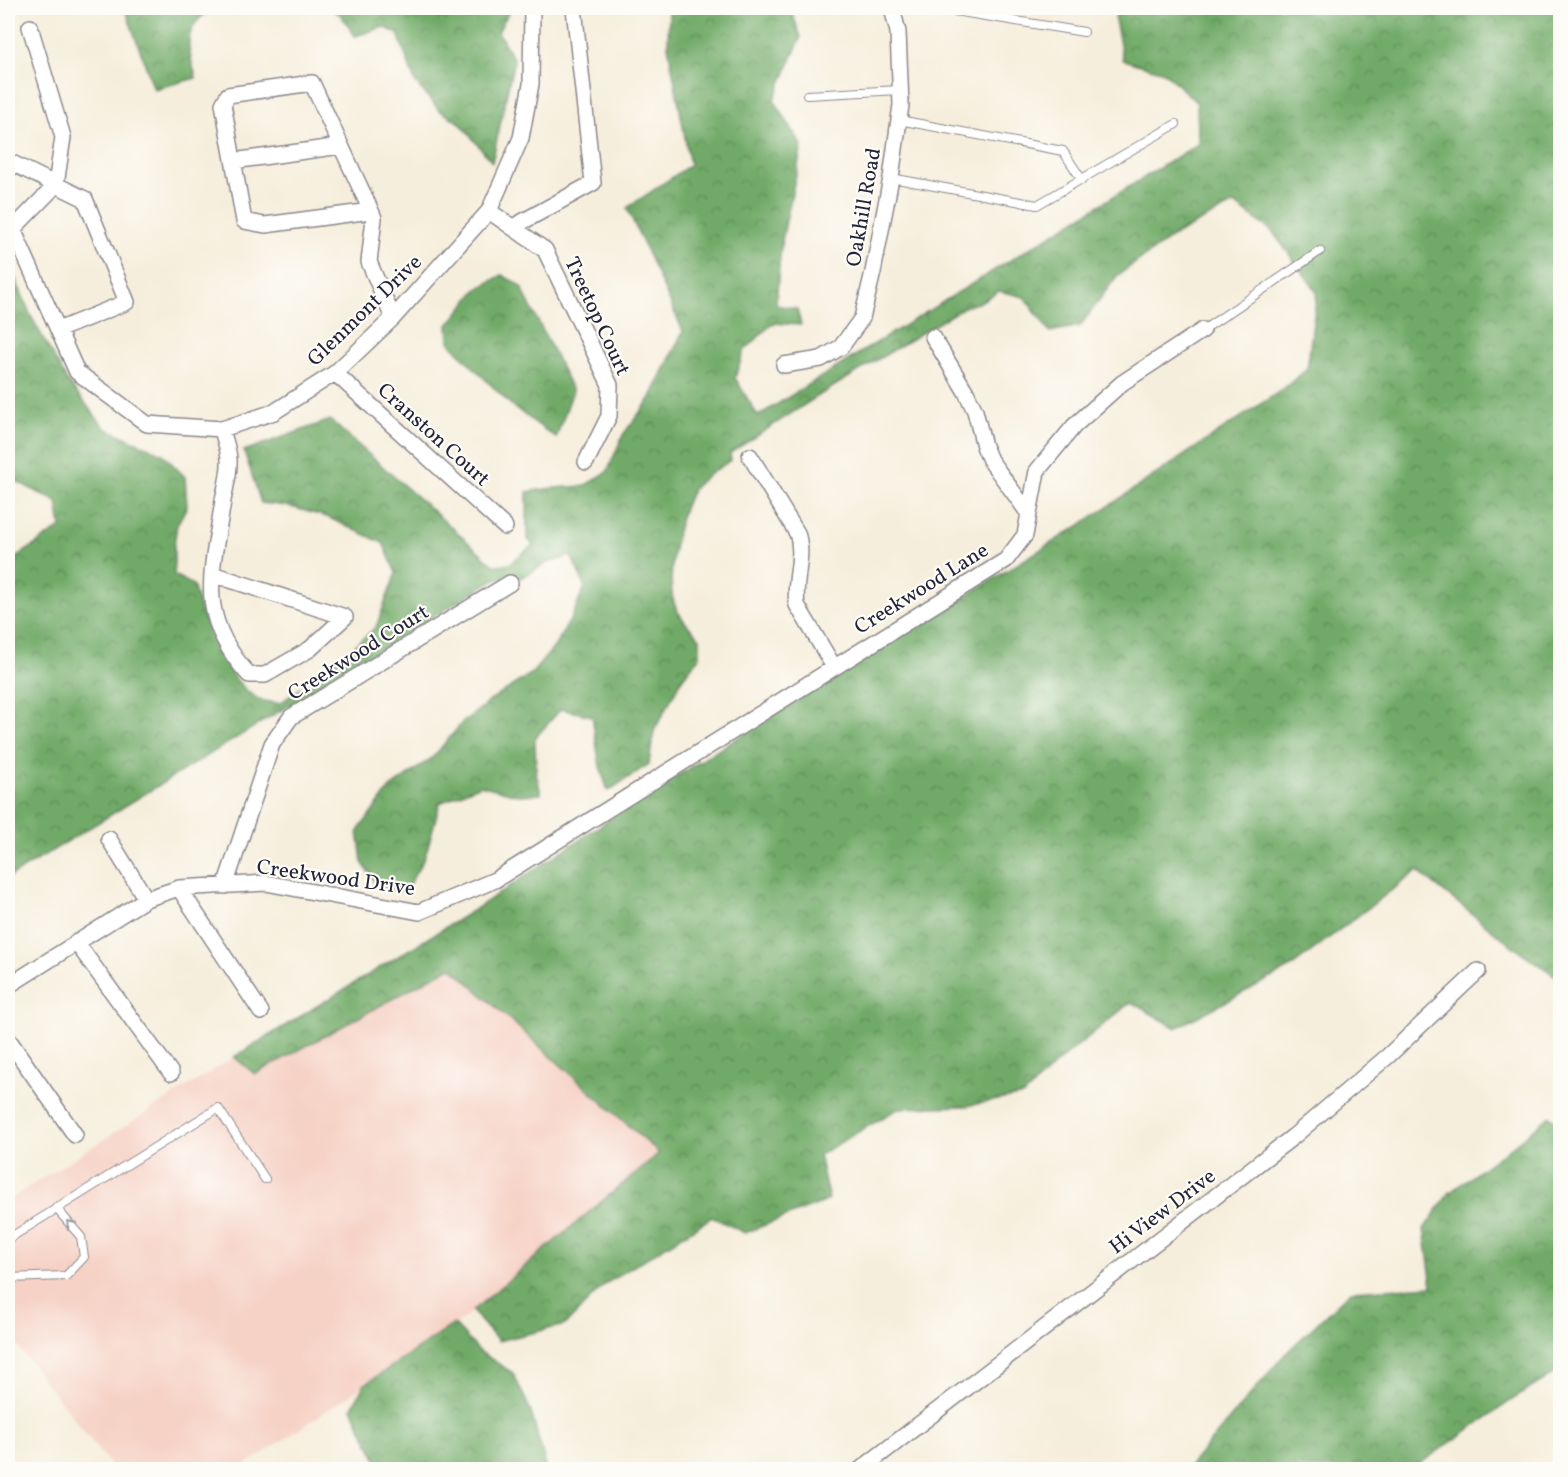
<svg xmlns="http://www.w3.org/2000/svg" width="1568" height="1477" viewBox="0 0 1568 1477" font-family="Vollkorn,serif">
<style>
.built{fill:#f6d1c5}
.forest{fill:url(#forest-crowns);stroke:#4a6652;stroke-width:1.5}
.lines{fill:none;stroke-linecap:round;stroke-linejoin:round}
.lane-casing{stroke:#8c888c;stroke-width:10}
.street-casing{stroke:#8c888c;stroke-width:18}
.lane{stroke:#fff;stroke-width:8}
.street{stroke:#fff;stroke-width:15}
.oneway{stroke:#9c9ca7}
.labels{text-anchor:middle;stroke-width:4.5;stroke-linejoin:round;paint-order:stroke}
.street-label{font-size:21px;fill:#22223b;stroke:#fdfcf7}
</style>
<defs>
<pattern id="forest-crowns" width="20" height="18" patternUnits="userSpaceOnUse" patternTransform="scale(1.5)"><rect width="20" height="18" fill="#71aa68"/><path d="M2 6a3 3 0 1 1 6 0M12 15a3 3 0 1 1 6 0" fill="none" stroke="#5c8a57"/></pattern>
</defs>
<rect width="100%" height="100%" fill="#fdfcf7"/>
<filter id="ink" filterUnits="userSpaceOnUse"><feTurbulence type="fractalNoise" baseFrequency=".0167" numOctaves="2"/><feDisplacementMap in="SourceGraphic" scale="12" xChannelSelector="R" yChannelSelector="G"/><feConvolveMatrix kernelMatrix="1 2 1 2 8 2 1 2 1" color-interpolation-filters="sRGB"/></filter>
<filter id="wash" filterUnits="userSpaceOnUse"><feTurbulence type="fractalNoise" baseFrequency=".008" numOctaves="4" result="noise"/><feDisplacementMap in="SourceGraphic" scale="24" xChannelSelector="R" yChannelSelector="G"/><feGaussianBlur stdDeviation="1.35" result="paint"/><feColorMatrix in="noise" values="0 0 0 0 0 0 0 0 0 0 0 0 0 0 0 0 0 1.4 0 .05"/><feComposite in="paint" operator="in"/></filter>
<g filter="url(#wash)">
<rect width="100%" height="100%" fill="#f6eedc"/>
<path class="built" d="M451,967L659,1154L462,1320L240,1469H113L8,1334V1200L234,1057L256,1074Z"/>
<path class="forest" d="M121,8H219C203,11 188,27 189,45C189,56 194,68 196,78L154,89L127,14Z
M330,8H511L498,32L514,60L492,162L460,123L439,110L415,82L398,34L384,27L355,36L341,15Z
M669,8H790L801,37L774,100L802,146L781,245L776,305L797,309L801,325L773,323L744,351L735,378L758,416L1198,144L1197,103L1164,72L1123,60L1115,20L1117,8H1560V979L1515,948L1417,871L1288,969L1176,1028L1131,1002L1058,1062L1024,1095L966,1106L899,1108L819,1155L829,1200L745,1233L712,1217L605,1284L565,1325L498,1341L472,1311L659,1153L451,967L255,1074L234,1057L477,908L652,791L1077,527L1283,389L1307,369L1317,292L1272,231L1234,204L1178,233L1117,276L1080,326L1050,332L1024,297L999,291L980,302L964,307L818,396L730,453L731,460C721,467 701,478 694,488C678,510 665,580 675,605C680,618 691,629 700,638V656L682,679L654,731L649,764L608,791L600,767L592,716L561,709L535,738L536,773L541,794L517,795L480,785L440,803L425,857L405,892L377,886L362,862L358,831L390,788L433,757L461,724L488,702L532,673L555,646L572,617L585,586L571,556L547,563L519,579H495L8,878V563L61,527L57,502L8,477V261L31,316L68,382L105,428L163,454L185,477L187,506L177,525L174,545V575L193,585C202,619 225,680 257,698C263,702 273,702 280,703L331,666L376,627L396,573L383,543L327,517L287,506L261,503L244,451L330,420L494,565L509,564L533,545L527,538V492L552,488L584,486L607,472L623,435L650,399L683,331L627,208L690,165L668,46Z
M502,275L520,285L573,391L556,438L511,405L467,361L449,342L448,325L477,289Z
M1550,1116L1560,1124V1370L1515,1398L1412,1469H1187L1285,1354L1351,1291L1432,1286L1424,1229L1449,1193L1514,1145Z
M454,1324L480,1352L513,1373L530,1409L547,1469H381L352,1408L364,1385Z"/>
</g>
<g filter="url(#ink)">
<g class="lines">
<g class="lane-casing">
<path id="lane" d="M936,8L1084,32
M807,95L900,90
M899,120L1063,151L1082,180
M891,178L1037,205L1176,124
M1203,330L1320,251
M8,1239L218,1108L265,1179
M8,1278L66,1276L84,1257L81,1237L56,1208"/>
</g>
<g class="street-casing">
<path id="street" d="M8,161L85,199L127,302L58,330
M233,161L341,146
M371,211L265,225L244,221L223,104L228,95L312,83L371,211L374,218L369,262L393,318
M489,211L545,250L610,385L609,416L586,462
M513,227L593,183L574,8
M8,229L16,236L77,372L147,424L222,429L274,412L335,373L393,318L489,211L521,138L531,84L532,8
M10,232L56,185L63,137L30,27
M933,337L966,392L975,411L984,446L990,460L1029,514
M784,365L821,359L841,347L862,318L873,272L891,178L901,105L898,32L892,8
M335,373L505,527
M750,456L797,533C805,557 793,580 797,605L834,667
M212,574L345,617L310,649L265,675H249C195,615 212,573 223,501C225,488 230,473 229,460C229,450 224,439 222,429
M109,839L146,899
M225,886L272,744L291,717L510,583
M179,888L261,1012
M76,942L171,1073
M8,986L146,899L179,888L266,883L419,912L495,880L1006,560L1025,535L1037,471L1074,426L1122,383L1203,330
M8,1039L75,1135
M860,1470L1294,1136L1388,1056L1478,971"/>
</g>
<use href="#lane" class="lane"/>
<use href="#street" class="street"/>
</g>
<defs><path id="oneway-chevron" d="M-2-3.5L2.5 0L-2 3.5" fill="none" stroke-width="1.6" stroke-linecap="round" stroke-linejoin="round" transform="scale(1.5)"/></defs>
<use class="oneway" href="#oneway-chevron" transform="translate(70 1224) rotate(-131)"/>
</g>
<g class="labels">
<g class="street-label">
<text transform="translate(863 207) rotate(-80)" y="7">Oakhill Road</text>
<text transform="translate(364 310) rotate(-44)" y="7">Glenmont Drive</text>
<text transform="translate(598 316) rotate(65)" y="7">Treetop Court</text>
<text transform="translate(434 434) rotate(42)" y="7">Cranston Court</text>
<text transform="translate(921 588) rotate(-32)" y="7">Creekwood Lane</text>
<text transform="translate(358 652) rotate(-32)" y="7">Creekwood Court</text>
<text transform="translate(336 877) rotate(8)" y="7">Creekwood Drive</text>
<text transform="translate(1162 1211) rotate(-37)" y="7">Hi View Drive</text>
</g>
</g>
<rect width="1568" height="1477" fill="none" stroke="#fdfcf7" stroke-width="30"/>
</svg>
